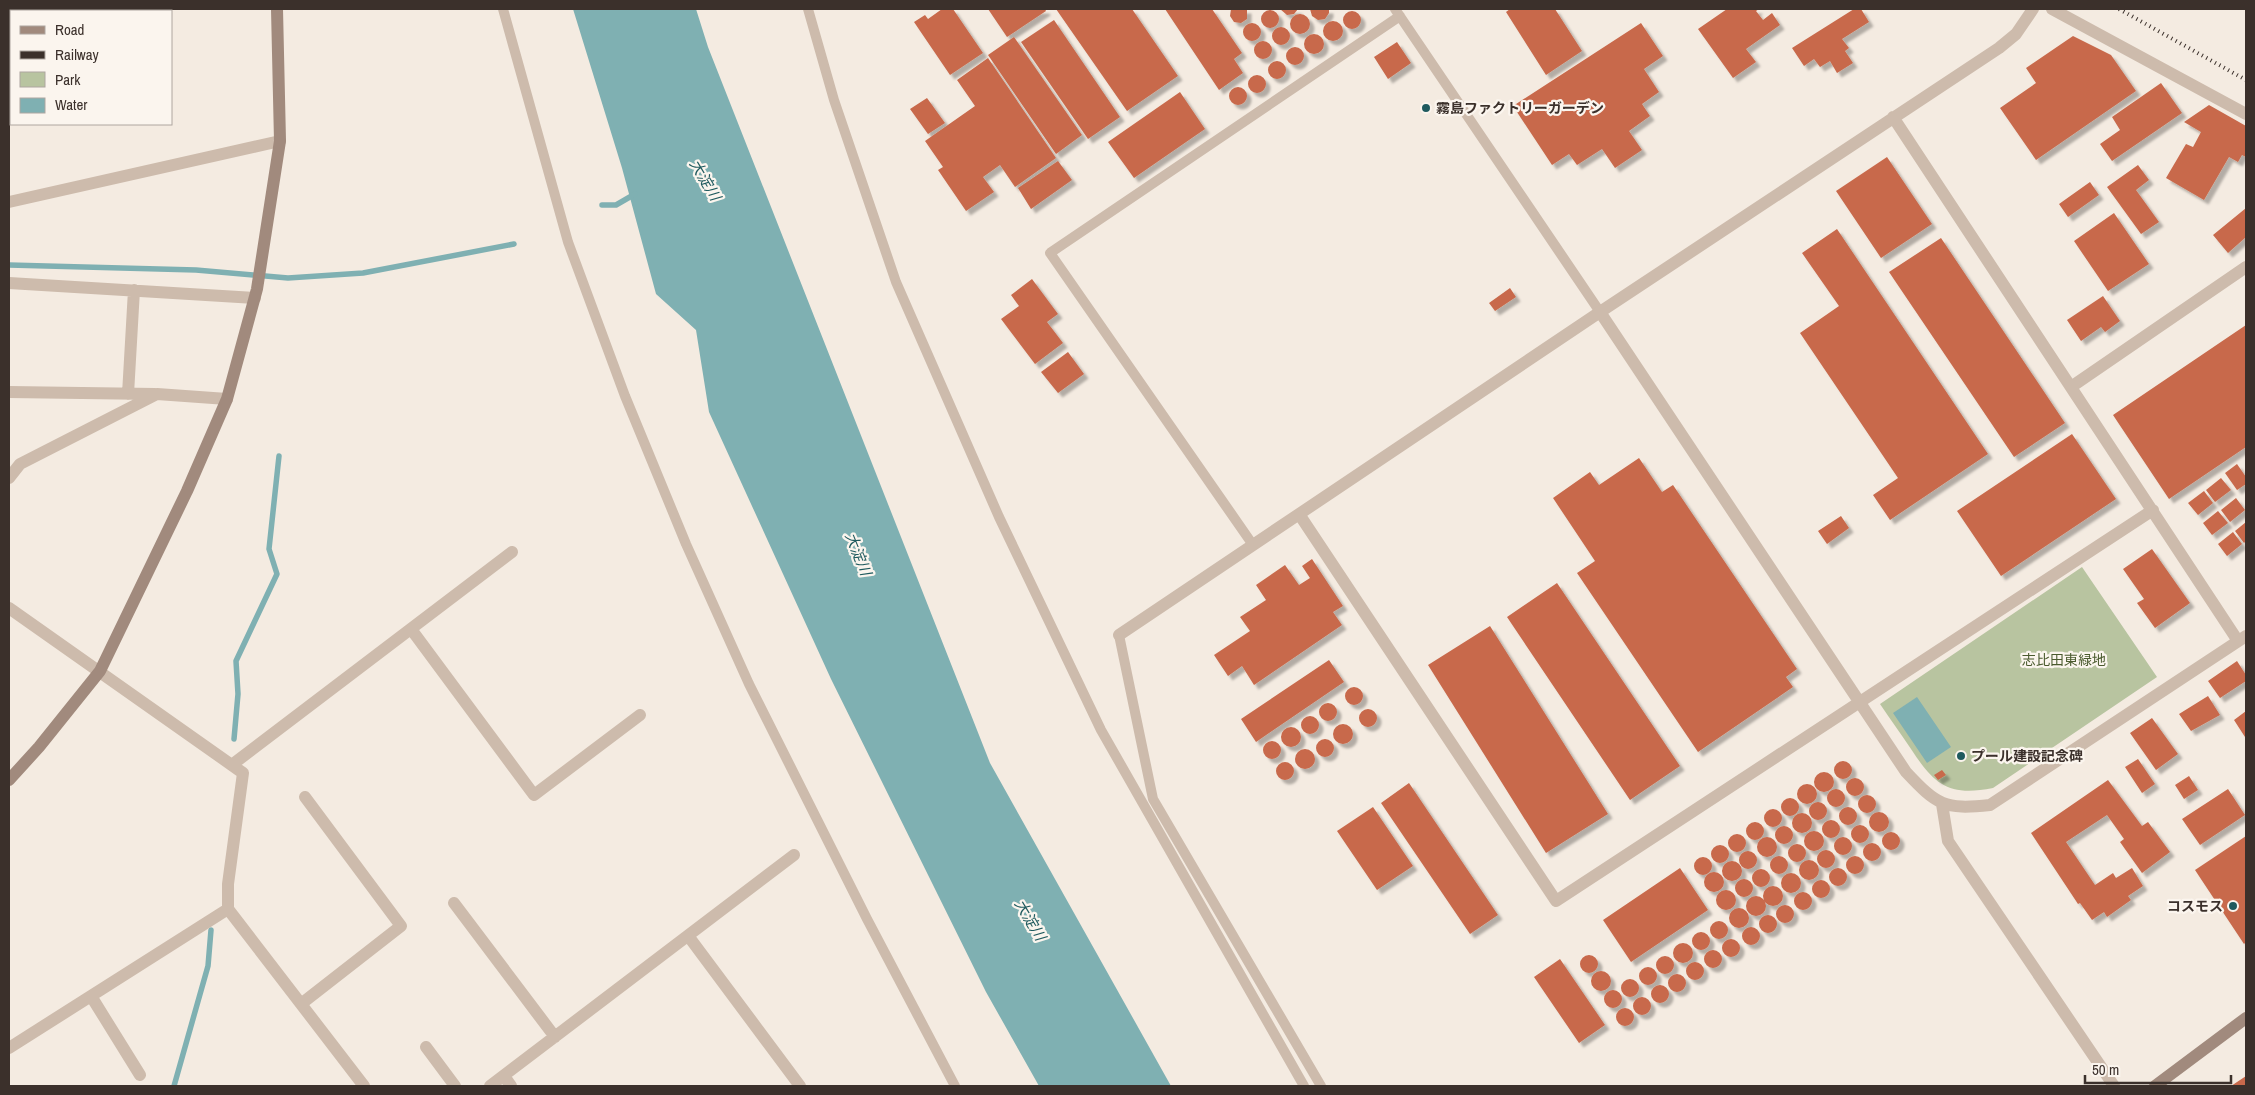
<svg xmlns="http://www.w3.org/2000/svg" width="2255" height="1095" viewBox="0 0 2255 1095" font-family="'Archivo Narrow','Noto Sans JP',sans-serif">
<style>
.green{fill:#b8c4a0}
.water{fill:#7fb0b2}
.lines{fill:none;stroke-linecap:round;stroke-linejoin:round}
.stream{stroke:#7fb0b2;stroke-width:5.5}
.building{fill:#c8694b;filter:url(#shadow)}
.lane{stroke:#cdbbac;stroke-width:10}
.street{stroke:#cdbbac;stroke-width:12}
.secondary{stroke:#a18a7d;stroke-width:12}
.rail{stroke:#3b302b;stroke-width:4;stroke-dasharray:1 4;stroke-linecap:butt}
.poi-dot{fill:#1f5a5e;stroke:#fbf5ee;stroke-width:2}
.labels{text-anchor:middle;stroke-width:4.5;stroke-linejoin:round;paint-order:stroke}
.poi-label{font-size:14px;font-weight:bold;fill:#3b302b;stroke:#fbf5ee;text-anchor:start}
.park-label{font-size:14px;fill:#4a5a2e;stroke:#fbf5ee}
.water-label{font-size:15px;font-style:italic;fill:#1f5a5e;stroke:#fbf5ee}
</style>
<defs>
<filter id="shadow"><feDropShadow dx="4.5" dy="4.5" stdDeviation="1" flood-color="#0004"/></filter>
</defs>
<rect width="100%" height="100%" fill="#f4ebe1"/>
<path class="green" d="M9,9H77L76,11H11V94L9,96Z
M2082,567L2157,677L1993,788C1948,797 1934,784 1911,749C1901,734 1890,719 1880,704Z"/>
<path class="water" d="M573,9H696L708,47L990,763L1171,1086H1039L986,992L831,679L709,412L696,330L656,294L622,168Z
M1917,697L1951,747L1927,763L1893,713Z"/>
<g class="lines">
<path class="stream" d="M602,205H616L635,194
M9,265L196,270L288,278L363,273L514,244
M234,739L238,694L236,661L277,574L269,549L279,456
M174,1086L208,966L211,930"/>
</g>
<path class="building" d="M942,9H953L983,53L950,75L914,22L925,15L928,19Z
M988,9H1045L1046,11L1007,37Z
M1056,9H1132L1178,76L1127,111Z
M1165,9H1212L1242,53L1234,59L1243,73L1219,90Z
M1231,9H1247V19L1241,23L1234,22L1230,16Z
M1280,9H1298L1294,14L1287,15Z
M1310,9H1329V13L1325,19L1318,20L1312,16Z
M1510,9H1555L1582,51L1546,75L1506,12Z
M1727,9H1759L1756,11L1763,20L1772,13L1780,25L1746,49L1756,62L1733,78L1698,29Z
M1854,9H1861L1869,22L1842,39L1849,48L1845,51L1853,63L1837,73L1830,61L1820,67L1814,59L1804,66L1792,48Z
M1261 19a9 9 0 1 1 18 0a9 9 0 1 1-18 0Z
M1343 20a9 9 0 1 1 18 0a9 9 0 1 1-18 0Z
M1290 24a10 10 0 1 1 20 0a10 10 0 1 1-20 0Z
M1054,20L1120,117L1088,139L1021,42Z
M1323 31a10 10 0 1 1 20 0a10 10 0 1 1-20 0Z
M1243 32a9 9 0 1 1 18 0a9 9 0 1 1-18 0Z
M1641,23L1663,56L1644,69L1659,92L1642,104L1650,116L1629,131L1642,150L1615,168L1602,149L1577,165L1569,154L1552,165L1513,106Z
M1272 36a9 9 0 1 1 18 0a9 9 0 1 1-18 0Z
M1304 44a10 10 0 1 1 20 0a10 10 0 1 1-20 0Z
M2073,36L2111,55L2136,91L2036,160L2000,108L2036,83L2026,68Z
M1014,37L1082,135L1056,154L988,55Z
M1254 50a9 9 0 1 1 18 0a9 9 0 1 1-18 0Z
M1397,42L1411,63L1388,79L1374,57Z
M1286 56a9 9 0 1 1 18 0a9 9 0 1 1-18 0Z
M988,58L1056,158L1015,187L1000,165L983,177L994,192L966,211L938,170L943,167L925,141L975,106L957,80Z
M1268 70a9 9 0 1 1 18 0a9 9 0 1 1-18 0Z
M1248 84a9 9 0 1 1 18 0a9 9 0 1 1-18 0Z
M2161,83L2182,113L2112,161L2100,144L2120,130L2112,117Z
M1229 96a9 9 0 1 1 18 0a9 9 0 1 1-18 0Z
M1180,92L1205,129L1134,178L1108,142Z
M927,98L945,123L928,134L910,109Z
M2209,105L2246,126V157L2242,155L2238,162L2229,157L2204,200L2166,178L2186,144L2193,147L2201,132L2184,122Z
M1887,157L1932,224L1881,258L1836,191Z
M1058,161L1072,180L1031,209L1018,188Z
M2138,165L2149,180L2136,190L2159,222L2141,234L2107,187Z
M2090,182L2099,195L2068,217L2059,204Z
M2246,208V237L2228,253L2213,235Z
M2114,213L2149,264L2108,291L2074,241Z
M1837,229L1988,454L1890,520L1873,495L1898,478L1800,333L1839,306L1802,253Z
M1941,238L2065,423L2014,457L1889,272Z
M1032,279L1058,314L1047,322L1063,343L1035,364L1001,319L1019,306L1011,295Z
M1510,288L1516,297L1495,311L1489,303Z
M2103,296L2120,321L2105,332L2101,327L2081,341L2067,320Z
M2246,325V447L2169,499L2113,415Z
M1068,352L1084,374L1058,393L1041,372Z
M2072,434L2116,499L2001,576L1957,511Z
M1639,458L1662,492L1673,485L1797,669L1786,677L1793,687L1698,752L1577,573L1595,561L1553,498L1590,472L1599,485Z
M2237,464L2246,477V484L2237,490L2225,473Z
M2221,478L2231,490L2215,502L2206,490Z
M2204,491L2213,503L2198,515L2188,503Z
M2236,498L2245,510L2230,522L2221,510Z
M2218,511L2228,523L2212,535L2203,523Z
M1841,516L1849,528L1827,544L1818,531Z
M2246,522V541L2244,543L2235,531Z
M2233,532L2242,544L2227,556L2218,544Z
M2152,549L2190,603L2155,628L2137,603L2144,599L2123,569Z
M1312,559L1343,606L1333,612L1342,625L1254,685L1242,666L1228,676L1214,655L1250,631L1240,617L1266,600L1256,585L1285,565L1299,585L1310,578L1302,566Z
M1557,583L1680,766L1630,800L1507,617Z
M1490,626L1608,814L1546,853L1428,665Z
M1329,660L1344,682L1256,742L1241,719Z
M2237,661L2246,675V681L2220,698L2208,681Z
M1345 696a9 9 0 1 1 18 0a9 9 0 1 1-18 0Z
M2208,696L2220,715L2191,731L2179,714Z
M1319 712a9 9 0 1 1 18 0a9 9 0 1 1-18 0Z
M1359 718a9 9 0 1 1 18 0a9 9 0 1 1-18 0Z
M2246,711V736L2245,737L2234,720Z
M1301 725a9 9 0 1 1 18 0a9 9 0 1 1-18 0Z
M2152,718L2178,754L2156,770L2130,733Z
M1333 734a10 10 0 1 1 20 0a10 10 0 1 1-20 0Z
M1281 737a10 10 0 1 1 20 0a10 10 0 1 1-20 0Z
M1316 748a9 9 0 1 1 18 0a9 9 0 1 1-18 0Z
M1263 750a9 9 0 1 1 18 0a9 9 0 1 1-18 0Z
M1295 759a10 10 0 1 1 20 0a10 10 0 1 1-20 0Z
M2138,759L2155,784L2142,793L2125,767Z
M1834 770a9 9 0 1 1 18 0a9 9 0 1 1-18 0Z
M1276 771a9 9 0 1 1 18 0a9 9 0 1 1-18 0Z
M1942,770L1946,775L1938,780L1934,775Z
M1814 782a10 10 0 1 1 20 0a10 10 0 1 1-20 0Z
M2189,776L2198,790L2184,799L2175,785Z
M1846 787a9 9 0 1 1 18 0a9 9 0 1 1-18 0Z
M2108,780L2142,826L2148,822L2170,852L2142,873L2120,842L2124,839L2107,815L2066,842L2095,885L2113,873L2116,878L2132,868L2143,886L2128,896L2131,900L2107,917L2104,912L2092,920L2080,903L2078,904L2031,833Z
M1409,783L1498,915L1470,934L1381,803Z
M1797 794a10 10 0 1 1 20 0a10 10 0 1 1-20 0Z
M1827 798a9 9 0 1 1 18 0a9 9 0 1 1-18 0Z
M2228,789L2245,815L2200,845L2182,819Z
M1858 804a9 9 0 1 1 18 0a9 9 0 1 1-18 0Z
M1781 807a9 9 0 1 1 18 0a9 9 0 1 1-18 0Z
M1809 811a9 9 0 1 1 18 0a9 9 0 1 1-18 0Z
M1839 816a9 9 0 1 1 18 0a9 9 0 1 1-18 0Z
M1373,807L1413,866L1377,890L1337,831Z
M1764 818a9 9 0 1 1 18 0a9 9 0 1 1-18 0Z
M1869 822a10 10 0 1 1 20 0a10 10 0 1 1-20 0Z
M1792 823a10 10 0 1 1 20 0a10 10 0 1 1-20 0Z
M1822 829a9 9 0 1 1 18 0a9 9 0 1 1-18 0Z
M1746 831a9 9 0 1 1 18 0a9 9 0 1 1-18 0Z
M1851 834a9 9 0 1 1 18 0a9 9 0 1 1-18 0Z
M1775 835a9 9 0 1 1 18 0a9 9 0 1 1-18 0Z
M1804 841a10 10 0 1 1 20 0a10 10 0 1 1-20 0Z
M1882 841a9 9 0 1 1 18 0a9 9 0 1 1-18 0Z
M1728 843a9 9 0 1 1 18 0a9 9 0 1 1-18 0Z
M2246,836V942L2244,944L2195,870Z
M1834 846a9 9 0 1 1 18 0a9 9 0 1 1-18 0Z
M1757 847a10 10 0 1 1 20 0a10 10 0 1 1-20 0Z
M1863 852a9 9 0 1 1 18 0a9 9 0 1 1-18 0Z
M1788 853a9 9 0 1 1 18 0a9 9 0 1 1-18 0Z
M1711 854a9 9 0 1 1 18 0a9 9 0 1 1-18 0Z
M1817 859a9 9 0 1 1 18 0a9 9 0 1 1-18 0Z
M1739 860a9 9 0 1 1 18 0a9 9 0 1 1-18 0Z
M1770 865a9 9 0 1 1 18 0a9 9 0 1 1-18 0Z
M1846 865a9 9 0 1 1 18 0a9 9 0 1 1-18 0Z
M1694 866a9 9 0 1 1 18 0a9 9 0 1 1-18 0Z
M1799 870a10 10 0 1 1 20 0a10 10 0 1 1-20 0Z
M1722 871a10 10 0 1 1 20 0a10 10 0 1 1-20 0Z
M1680,868L1708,910L1631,962L1603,920Z
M1829 877a9 9 0 1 1 18 0a9 9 0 1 1-18 0Z
M1752 878a9 9 0 1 1 18 0a9 9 0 1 1-18 0Z
M1704 882a10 10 0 1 1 20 0a10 10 0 1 1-20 0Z
M1781 883a10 10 0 1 1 20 0a10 10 0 1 1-20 0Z
M1735 888a9 9 0 1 1 18 0a9 9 0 1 1-18 0Z
M1812 889a9 9 0 1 1 18 0a9 9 0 1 1-18 0Z
M1763 896a10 10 0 1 1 20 0a10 10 0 1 1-20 0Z
M1716 900a10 10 0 1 1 20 0a10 10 0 1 1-20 0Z
M1794 901a9 9 0 1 1 18 0a9 9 0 1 1-18 0Z
M1746 906a10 10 0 1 1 20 0a10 10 0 1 1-20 0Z
M1776 914a9 9 0 1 1 18 0a9 9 0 1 1-18 0Z
M1729 918a10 10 0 1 1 20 0a10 10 0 1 1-20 0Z
M1759 924a9 9 0 1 1 18 0a9 9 0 1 1-18 0Z
M1710 930a9 9 0 1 1 18 0a9 9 0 1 1-18 0Z
M1742 936a9 9 0 1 1 18 0a9 9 0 1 1-18 0Z
M1692 941a9 9 0 1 1 18 0a9 9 0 1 1-18 0Z
M1722 948a9 9 0 1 1 18 0a9 9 0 1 1-18 0Z
M1673 953a10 10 0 1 1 20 0a10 10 0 1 1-20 0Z
M1704 959a9 9 0 1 1 18 0a9 9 0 1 1-18 0Z
M1580 964a9 9 0 1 1 18 0a9 9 0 1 1-18 0Z
M1656 965a9 9 0 1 1 18 0a9 9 0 1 1-18 0Z
M1560,959L1605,1025L1579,1043L1534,977Z
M1686 971a9 9 0 1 1 18 0a9 9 0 1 1-18 0Z
M1639 976a9 9 0 1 1 18 0a9 9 0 1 1-18 0Z
M1591 981a10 10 0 1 1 20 0a10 10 0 1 1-20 0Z
M1668 983a9 9 0 1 1 18 0a9 9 0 1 1-18 0Z
M1621 988a9 9 0 1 1 18 0a9 9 0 1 1-18 0Z
M1651 994a9 9 0 1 1 18 0a9 9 0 1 1-18 0Z
M1604 999a9 9 0 1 1 18 0a9 9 0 1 1-18 0Z
M1633 1006a9 9 0 1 1 18 0a9 9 0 1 1-18 0Z
M1616 1017a9 9 0 1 1 18 0a9 9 0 1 1-18 0Z
M2246,1076V1086H2231Z"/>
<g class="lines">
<path class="lane" d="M503,9L568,242L625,396L686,544L749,684L867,919L955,1086
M808,9L834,100L896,282L999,517L1101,730L1304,1086
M1395,9L1600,312
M1253,545L1050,253L1400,16
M1119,635L1153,799L1321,1086"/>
<path class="street" d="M2052,9L2246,114
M1893,117L2238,641
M9,202L280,141
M9,283L255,298
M1600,312L1906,772C1937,805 1944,810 1990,805L2246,636
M2071,387L2246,267
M9,392L155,394
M128,394L134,290
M9,478L20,464L157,394L227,399
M1299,514L1556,901L2153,510
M9,608L243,773L228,884V909L364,1086
M411,629L534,795L640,715
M1119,635L1600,312L1999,48L2016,34L2033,9
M233,764L512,552
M1942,804L1948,841L2114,1086
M454,903L555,1037
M689,937L800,1086
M91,996L140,1075
M301,1004L401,926L305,797
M426,1047L455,1086
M9,1048L228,909
M504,1076L511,1086
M490,1086L794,855"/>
<path class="secondary" d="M9,780L39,747L100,671L187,491L227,399L257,289L280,141L277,9
M2155,1086L2246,1018"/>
<path class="rail" d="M2119,9L2246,80"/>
</g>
<g class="poi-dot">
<circle cx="1426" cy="108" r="5"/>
<circle cx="1961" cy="756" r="5"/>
<circle cx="2233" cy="906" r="5"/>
</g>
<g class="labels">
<g class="poi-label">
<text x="1436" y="113">霧島ファクトリーガーデン</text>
<text x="1971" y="761">プール建設記念碑</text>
<text x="2223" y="911" text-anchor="end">コスモス</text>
</g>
<g class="park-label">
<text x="2064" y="665">志比田東緑地</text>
</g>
<g class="water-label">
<text transform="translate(705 180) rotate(59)" y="5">大淀川</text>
<text transform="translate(858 554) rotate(68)" y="5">大淀川</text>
<text transform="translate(1030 920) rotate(59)" y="5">大淀川</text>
</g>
</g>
<rect width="2255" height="1095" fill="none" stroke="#3b302b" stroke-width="20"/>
<rect x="10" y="10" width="162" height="115" fill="#fbf5ee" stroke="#aea6a0"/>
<rect x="20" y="26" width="25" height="8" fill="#a18a7d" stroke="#aea6a0"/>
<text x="55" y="35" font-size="15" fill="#3b302b">Road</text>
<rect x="20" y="51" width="25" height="8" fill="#3b302b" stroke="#aea6a0"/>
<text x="55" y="60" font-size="15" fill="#3b302b">Railway</text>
<rect x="20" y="72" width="25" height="15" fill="#b8c4a0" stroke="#aea6a0"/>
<text x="55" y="85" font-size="15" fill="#3b302b">Park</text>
<rect x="20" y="98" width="25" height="15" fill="#7fb0b2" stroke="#aea6a0"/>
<text x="55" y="110" font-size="15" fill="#3b302b">Water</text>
<path d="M2085 1075v8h146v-8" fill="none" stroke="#3b302b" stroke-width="2.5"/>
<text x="2092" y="1075" font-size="15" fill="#3b302b" stroke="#fbf5ee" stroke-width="4" paint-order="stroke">50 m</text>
</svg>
